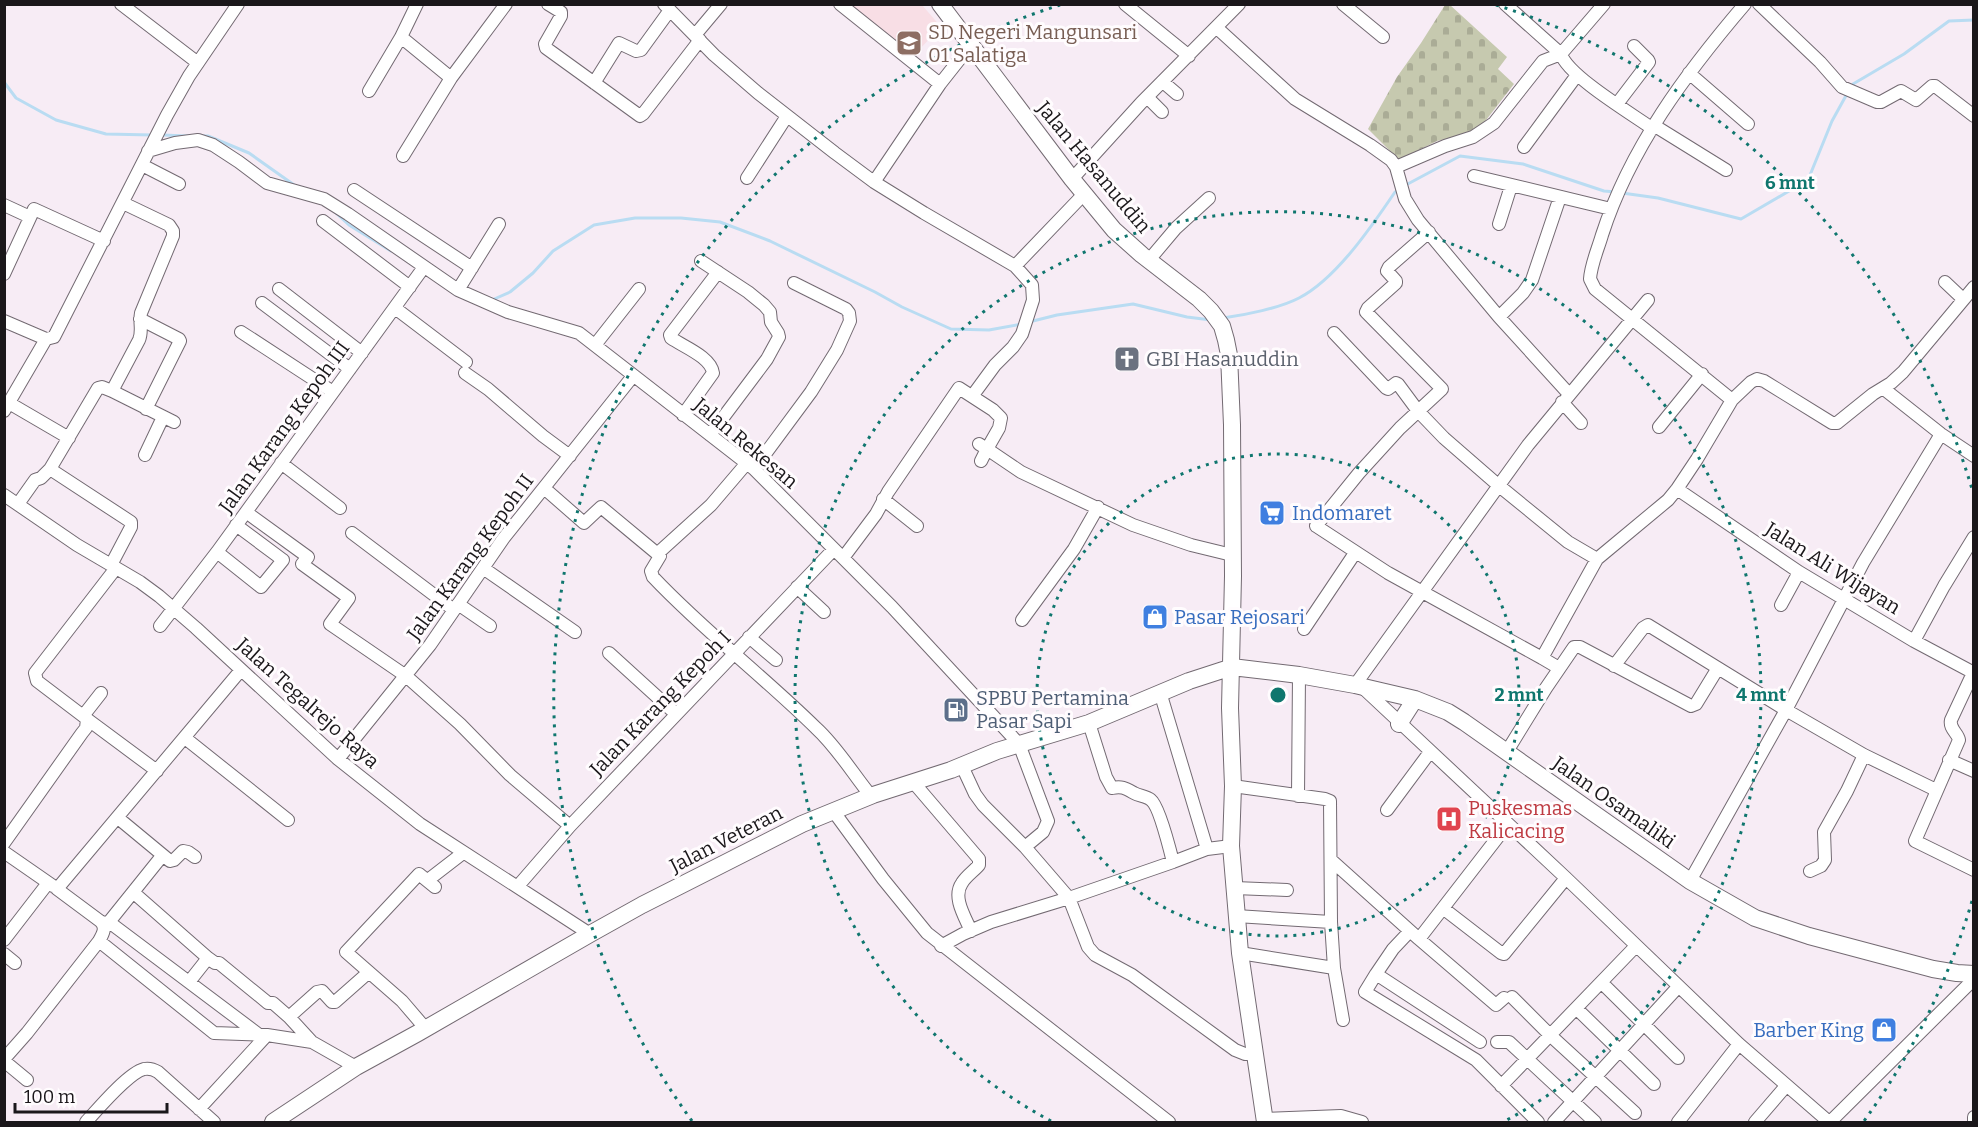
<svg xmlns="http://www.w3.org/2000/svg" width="1978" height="1127" viewBox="0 0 1978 1127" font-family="Bitter,serif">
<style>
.education{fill:#f8dee5}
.cemetery{fill:url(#cemetery-stones)}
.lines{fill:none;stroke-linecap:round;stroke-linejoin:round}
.stream{stroke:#b9dcf2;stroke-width:3}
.minor-casing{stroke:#736a72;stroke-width:14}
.major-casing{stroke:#736a72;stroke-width:18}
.minor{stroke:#fff;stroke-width:12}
.major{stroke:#fff;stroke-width:16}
.ring{fill:none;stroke:#0f766e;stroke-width:3;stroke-dasharray:3 6}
.labels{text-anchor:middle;stroke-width:6;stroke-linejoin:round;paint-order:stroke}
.education-label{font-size:20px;fill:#785e54;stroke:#fffcfe;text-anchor:start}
.street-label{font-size:20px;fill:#1a171a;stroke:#fffcfe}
.worship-label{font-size:20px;fill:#5b616d;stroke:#fffcfe;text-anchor:start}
.shop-label{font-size:20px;fill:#366cbe;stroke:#fffcfe;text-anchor:start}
.service-label{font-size:20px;fill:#4e5e75;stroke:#fffcfe;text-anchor:start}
.health-label{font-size:20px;fill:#be3a42;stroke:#fffcfe;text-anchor:start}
.centre{fill:#0f766e;stroke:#fffcfe;stroke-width:3}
.ring-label{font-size:18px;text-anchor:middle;font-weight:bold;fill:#0f766e;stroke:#fffcfe;stroke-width:6;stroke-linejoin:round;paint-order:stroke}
</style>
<defs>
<pattern id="cemetery-stones" width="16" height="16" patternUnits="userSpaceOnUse" patternTransform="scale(1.5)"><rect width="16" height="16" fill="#c6c9af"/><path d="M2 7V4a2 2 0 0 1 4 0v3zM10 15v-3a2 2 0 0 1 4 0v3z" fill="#aaac96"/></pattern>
</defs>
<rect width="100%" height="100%" fill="#f7ecf5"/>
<path class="education" d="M845,5H922L941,27L911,58Z"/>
<path class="cemetery" d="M1445,5H1450L1507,57L1498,69L1514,84L1483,124L1474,132L1437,141L1399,160L1368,129L1397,77L1421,43Z"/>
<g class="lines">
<path class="stream" d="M4,82L16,98L56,120L106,134L152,135
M1852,86L1853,84L1904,54L1949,21L1974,20
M162,135L188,136
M204,136H208L249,153L297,187
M1404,186L1460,156L1523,164L1604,191L1616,192
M1622,193L1658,198L1741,219L1808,180L1832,121L1848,92
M335,212L349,225L391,251
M492,300L510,292L533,273L553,251L594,225L635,218H681L720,222L770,241L875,292L902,307L951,329L989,330L1022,324
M1223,318C1245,315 1280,308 1299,298C1336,279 1372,226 1395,192L1399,190
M1029,322L1057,315L1133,304L1187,317L1211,320"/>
<g class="minor-casing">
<path id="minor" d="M121,4L198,63
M548,4L561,12V16L545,44L546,48L640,116L643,114L700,40
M664,4L714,55L758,93L835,153L874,182L924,213L1015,266L1032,285L1033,300L1022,334L1013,347L995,365L973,395
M840,4L940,84
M1125,4L1189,56
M1343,4L1383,37
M1505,4L1561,54C1568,76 1632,114 1653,129
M1759,4L1820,62L1842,87L1877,102H1881L1901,91L1916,100L1932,86H1935L1974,116
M1217,28L1295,99L1370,145L1391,160L1396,167L1405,199L1418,220L1499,317L1569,394
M695,35L721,4
M1689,73L1748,124
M451,78L506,4
M1163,82L1177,94
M594,83L619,43L636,51L641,50L670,10
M369,91L401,37
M1147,97L1162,112
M1617,104L1649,62L1648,60L1634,46
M1655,126L1726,170
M1524,147L1577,75
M148,151L175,143L198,140L213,145L239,162L267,183L324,199L348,214L458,290L508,312L579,333L754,469L892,607L1019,744L1048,821L1043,832L1025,847
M403,156L451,78L401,37L417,4
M142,165L179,184
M1396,167L1445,146L1473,137L1494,123L1543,61L1561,54L1604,4
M1474,176L1611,209
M747,178L787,116
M1072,179L1141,103L1239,4
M874,182L940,84L970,46
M354,190L472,268
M4,205L30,217
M323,221L410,287
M1499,224L1511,186
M1429,232L1389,267L1387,271L1396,281V283L1368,308L1366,312L1442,389L1400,428L1359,473L1316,526L1388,573L1542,658
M1149,260L1176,228L1209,198
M701,261L748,292L764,305L770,312L771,322L778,333L779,337L767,359L710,435
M1015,266L1084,194
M4,274L34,209L104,241
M1945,282L1963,299
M279,289L362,353
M458,290L499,224
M262,303L350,369
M395,308L466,362
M1499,317L1523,293L1532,280L1560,197
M140,319L179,339L180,341L146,409
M4,321L46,339L54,337L167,115L189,76L238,4
M241,332L333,392
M1334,333L1386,388L1388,389L1396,383L1398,384L1418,411L1444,438L1498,485L1568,542L1597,559
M595,345L639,289
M465,373L488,389L543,436L570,456
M1884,389L1941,434L1974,456
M112,391L139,340C143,331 139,323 141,313L173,236V231L169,225L123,203
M1732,400L1595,289L1590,279C1591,264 1598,249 1602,235C1630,148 1686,73 1745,4
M1562,402L1581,423
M9,403L69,438
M4,411L46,339
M683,415L713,373C711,357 684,347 671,338L670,335L718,272
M1659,427L1702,374
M979,444L987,449L981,461
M145,455L163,417
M281,463L340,508
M50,469L131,522V527L111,565
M754,469L811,392L837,350L850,321L849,313L846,309L794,283
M544,488L584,523L601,507L660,556L651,571L653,577C704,631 763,676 816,728C837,747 853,774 871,796
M1677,489L1799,572L1914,641L1974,673
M4,495L77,545L140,582L159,596L196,628L338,759L420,824L590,934
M883,499L917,526
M18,504L35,480L41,478L50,469L98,388L102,387L112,391L174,422
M246,512L308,557L302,564L349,598L330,624L406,676L460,724L510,775L570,826
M352,533L454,610
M217,552L261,587L283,560L236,525
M657,554L711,505L746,464
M843,558L876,514L888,492L959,388L993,410L1001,418L999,428L987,449L1021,472L1133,525L1191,545L1232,555
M483,568L575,632
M797,587L824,612
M458,604L490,626
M1781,605L1799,572
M1022,620L1074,549L1098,507
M160,626L217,552L424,267
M1304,629L1355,553
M749,637L776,660
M1914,641L1944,586L1974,537
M609,653L676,714
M1614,666L1643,628L1648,625L1786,710L1864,755L1936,790
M1559,668L1542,658L1597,559L1668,500L1677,489L1697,459L1732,400L1751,382L1757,379L1764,381L1832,423H1837L1873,394L1891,383L1903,372L1974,287
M1973,673L1951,720C1949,729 1958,733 1959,740L1915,841L1974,870
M1355,685L1528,445L1648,300
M1362,687L1566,878L1739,1044L1829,1122
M1160,692L1207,849
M83,716L101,693
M87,719L157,771
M1089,723L1106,777L1112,788C1122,786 1125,788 1134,793C1139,796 1146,796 1151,800C1159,806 1170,850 1173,862
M185,738L288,820
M1506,753L1546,688L1574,647H1580L1691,706L1696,704L1718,668
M338,759L430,645L503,539L633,376
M1949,760L1974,771
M962,766L975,794L983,805L1025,847L1069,898L1088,947L1095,955L1132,975L1235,1050L1245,1054H1255
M914,783L979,859V865C974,871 966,876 962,883C952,897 965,917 971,931
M1233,786L1325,799L1330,801L1331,922L1334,968
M1298,796L1299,675
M1387,810L1430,752
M834,812L883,879L927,933L1169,1122
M118,818L170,861L174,860L183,851L188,852L195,857
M4,843L82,733L86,728L87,719L37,681L35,673L116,568
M4,852L53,886
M1331,860L1419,939L1496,1005L1504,998
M1810,871L1821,866L1825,860L1824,832L1847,791L1864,755
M428,880L463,853
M1690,881L1786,710L1863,563L1941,434
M518,886L570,826L834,549
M1235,888L1287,890
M134,893L208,958
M1444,909L1501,953L1504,954L1566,878
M1236,916L1331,922
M109,922L258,1034
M102,923L109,922L162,856
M1410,931L1393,949L1376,974L1480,1042
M1419,939L1508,824
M4,940L48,883
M99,941L214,1033L267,1035L312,1042
M941,946L963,934L991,922L1069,898L1173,862L1207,849L1231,846
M1240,953L1334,968L1343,1020
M4,954L15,963
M1376,974L1365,992L1476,1060L1538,1122
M189,982L208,958L215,963H219L268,1003H273L289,1017
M1602,983L1678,1058
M1512,997L1551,1036L1635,1113
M1577,1009L1654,1084
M426,1029L402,1001L346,952L419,874L435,887
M1497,1042H1509L1595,1122
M4,1059L27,1033L99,941C103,934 107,927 100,921L57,889L241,670
M4,1061L27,1080
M356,1067L312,1042L289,1017L317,992L322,991L332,1002H335L369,972
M1501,1086L1636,946
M199,1109L267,1035
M1974,1117V1121
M1265,1119L1341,1116L1362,1122
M86,1122C97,1110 128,1073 144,1069C149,1068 153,1069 158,1072L214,1122
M1554,1122L1678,987
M1678,1122L1739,1044
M1755,1122L1786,1086
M1830,1122L1974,979"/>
</g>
<g class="major-casing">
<path id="major" d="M940,4L1072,179L1114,230L1142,255L1199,299L1211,311L1222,326L1226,340L1229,355L1232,425L1233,576L1230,708L1233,786L1231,846L1240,953L1265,1122
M1399,724L1415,699
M273,1122L356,1067L418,1033L590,934L642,905L802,824L873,795L951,770L997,751L1089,723L1189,681L1232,667L1299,675L1355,685L1415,699L1448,712L1464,722L1690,881L1755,918L1809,936L1933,969L1957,973L1974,974"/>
</g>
<use href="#minor" class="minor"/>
<use href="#major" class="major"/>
</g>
<g class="ring">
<circle cx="1278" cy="695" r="241"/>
<path d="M1051 1121A483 483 0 1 1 1505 1121"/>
<path d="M1972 901A724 724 0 0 1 1864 1121M692 1121A724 724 0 0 1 1060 5M1496 5A724 724 0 0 1 1972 489"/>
</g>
<defs>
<g id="school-square" transform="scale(1.35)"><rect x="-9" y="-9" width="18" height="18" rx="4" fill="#8d6e63" stroke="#fffcfe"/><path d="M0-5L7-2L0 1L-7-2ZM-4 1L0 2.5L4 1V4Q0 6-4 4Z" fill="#fff"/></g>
<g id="church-square" transform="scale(1.35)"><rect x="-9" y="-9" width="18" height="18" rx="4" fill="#6b7280" stroke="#fffcfe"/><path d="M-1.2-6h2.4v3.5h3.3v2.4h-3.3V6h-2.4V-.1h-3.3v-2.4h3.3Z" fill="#fff"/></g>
<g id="supermarket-square" transform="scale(1.35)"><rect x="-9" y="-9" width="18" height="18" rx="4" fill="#3f7fe0" stroke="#fffcfe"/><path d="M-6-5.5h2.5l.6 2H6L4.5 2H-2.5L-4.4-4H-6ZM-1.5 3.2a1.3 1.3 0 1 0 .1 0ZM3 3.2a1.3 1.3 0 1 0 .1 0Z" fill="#fff"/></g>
<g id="shop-square" transform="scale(1.35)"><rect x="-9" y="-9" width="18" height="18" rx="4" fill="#3f7fe0" stroke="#fffcfe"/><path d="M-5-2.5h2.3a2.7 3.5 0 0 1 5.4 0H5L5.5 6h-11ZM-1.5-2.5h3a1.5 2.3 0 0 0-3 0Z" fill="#fff"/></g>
<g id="fuel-square" transform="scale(1.35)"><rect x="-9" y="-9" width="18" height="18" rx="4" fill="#5c6f8a" stroke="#fffcfe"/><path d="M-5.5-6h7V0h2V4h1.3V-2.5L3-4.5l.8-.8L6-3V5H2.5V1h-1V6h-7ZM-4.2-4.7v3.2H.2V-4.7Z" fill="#fff"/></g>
<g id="hospital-square" transform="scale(1.35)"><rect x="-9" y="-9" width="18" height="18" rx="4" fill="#e0444e" stroke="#fffcfe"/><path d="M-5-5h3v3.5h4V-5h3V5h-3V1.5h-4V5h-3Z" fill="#fff"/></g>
</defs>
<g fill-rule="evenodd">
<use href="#school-square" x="909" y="43"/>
<use href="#church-square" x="1127" y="359"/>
<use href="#supermarket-square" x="1272" y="513"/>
<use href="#shop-square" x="1155" y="617"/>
<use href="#fuel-square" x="956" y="710"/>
<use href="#hospital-square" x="1449" y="819"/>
<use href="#shop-square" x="1884" y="1030"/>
</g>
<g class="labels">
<g class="education-label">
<text x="928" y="39">SD Negeri Mangunsari<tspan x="928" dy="23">01 Salatiga</tspan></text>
</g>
<g class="street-label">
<text transform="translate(1094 167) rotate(50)" y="7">Jalan Hasanuddin</text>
<text transform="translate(284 427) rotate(-54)" y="7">Jalan Karang Kepoh III</text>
<text transform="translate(746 443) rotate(40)" y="7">Jalan Rekesan</text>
<text transform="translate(470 557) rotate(-54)" y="7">Jalan Karang Kepoh II</text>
<text transform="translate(1833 568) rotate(32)" y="7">Jalan Ali Wijayan</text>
<text transform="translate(308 703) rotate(42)" y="7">Jalan Tegalrejo Raya</text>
<text transform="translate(660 703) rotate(-46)" y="7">Jalan Karang Kepoh I</text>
<text transform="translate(1614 802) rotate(35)" y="7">Jalan Osamaliki</text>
<text transform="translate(726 839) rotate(-27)" y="7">Jalan Veteran</text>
</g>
<g class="worship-label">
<text x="1146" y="366">GBI Hasanuddin</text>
</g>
<g class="shop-label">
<text x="1292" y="520">Indomaret</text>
<text x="1174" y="624">Pasar Rejosari</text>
<text x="1864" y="1037" text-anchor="end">Barber King</text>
</g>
<g class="service-label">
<text x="976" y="705">SPBU Pertamina<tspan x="976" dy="23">Pasar Sapi</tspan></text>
</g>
<g class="health-label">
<text x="1468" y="815">Puskesmas<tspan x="1468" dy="23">Kalicacing</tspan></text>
</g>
</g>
<circle cx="1278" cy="695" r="9" class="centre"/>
<g class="ring-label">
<text x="1790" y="189">6 mnt</text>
<text x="1519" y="701">2 mnt</text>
<text x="1761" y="701">4 mnt</text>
</g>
<rect width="1978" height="1127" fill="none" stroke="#1a171a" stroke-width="12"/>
<path d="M15 1103v9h152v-9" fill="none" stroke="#1a171a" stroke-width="3"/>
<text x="24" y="1103" font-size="18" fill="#1a171a" stroke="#fffcfe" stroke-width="4.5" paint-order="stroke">100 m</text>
</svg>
